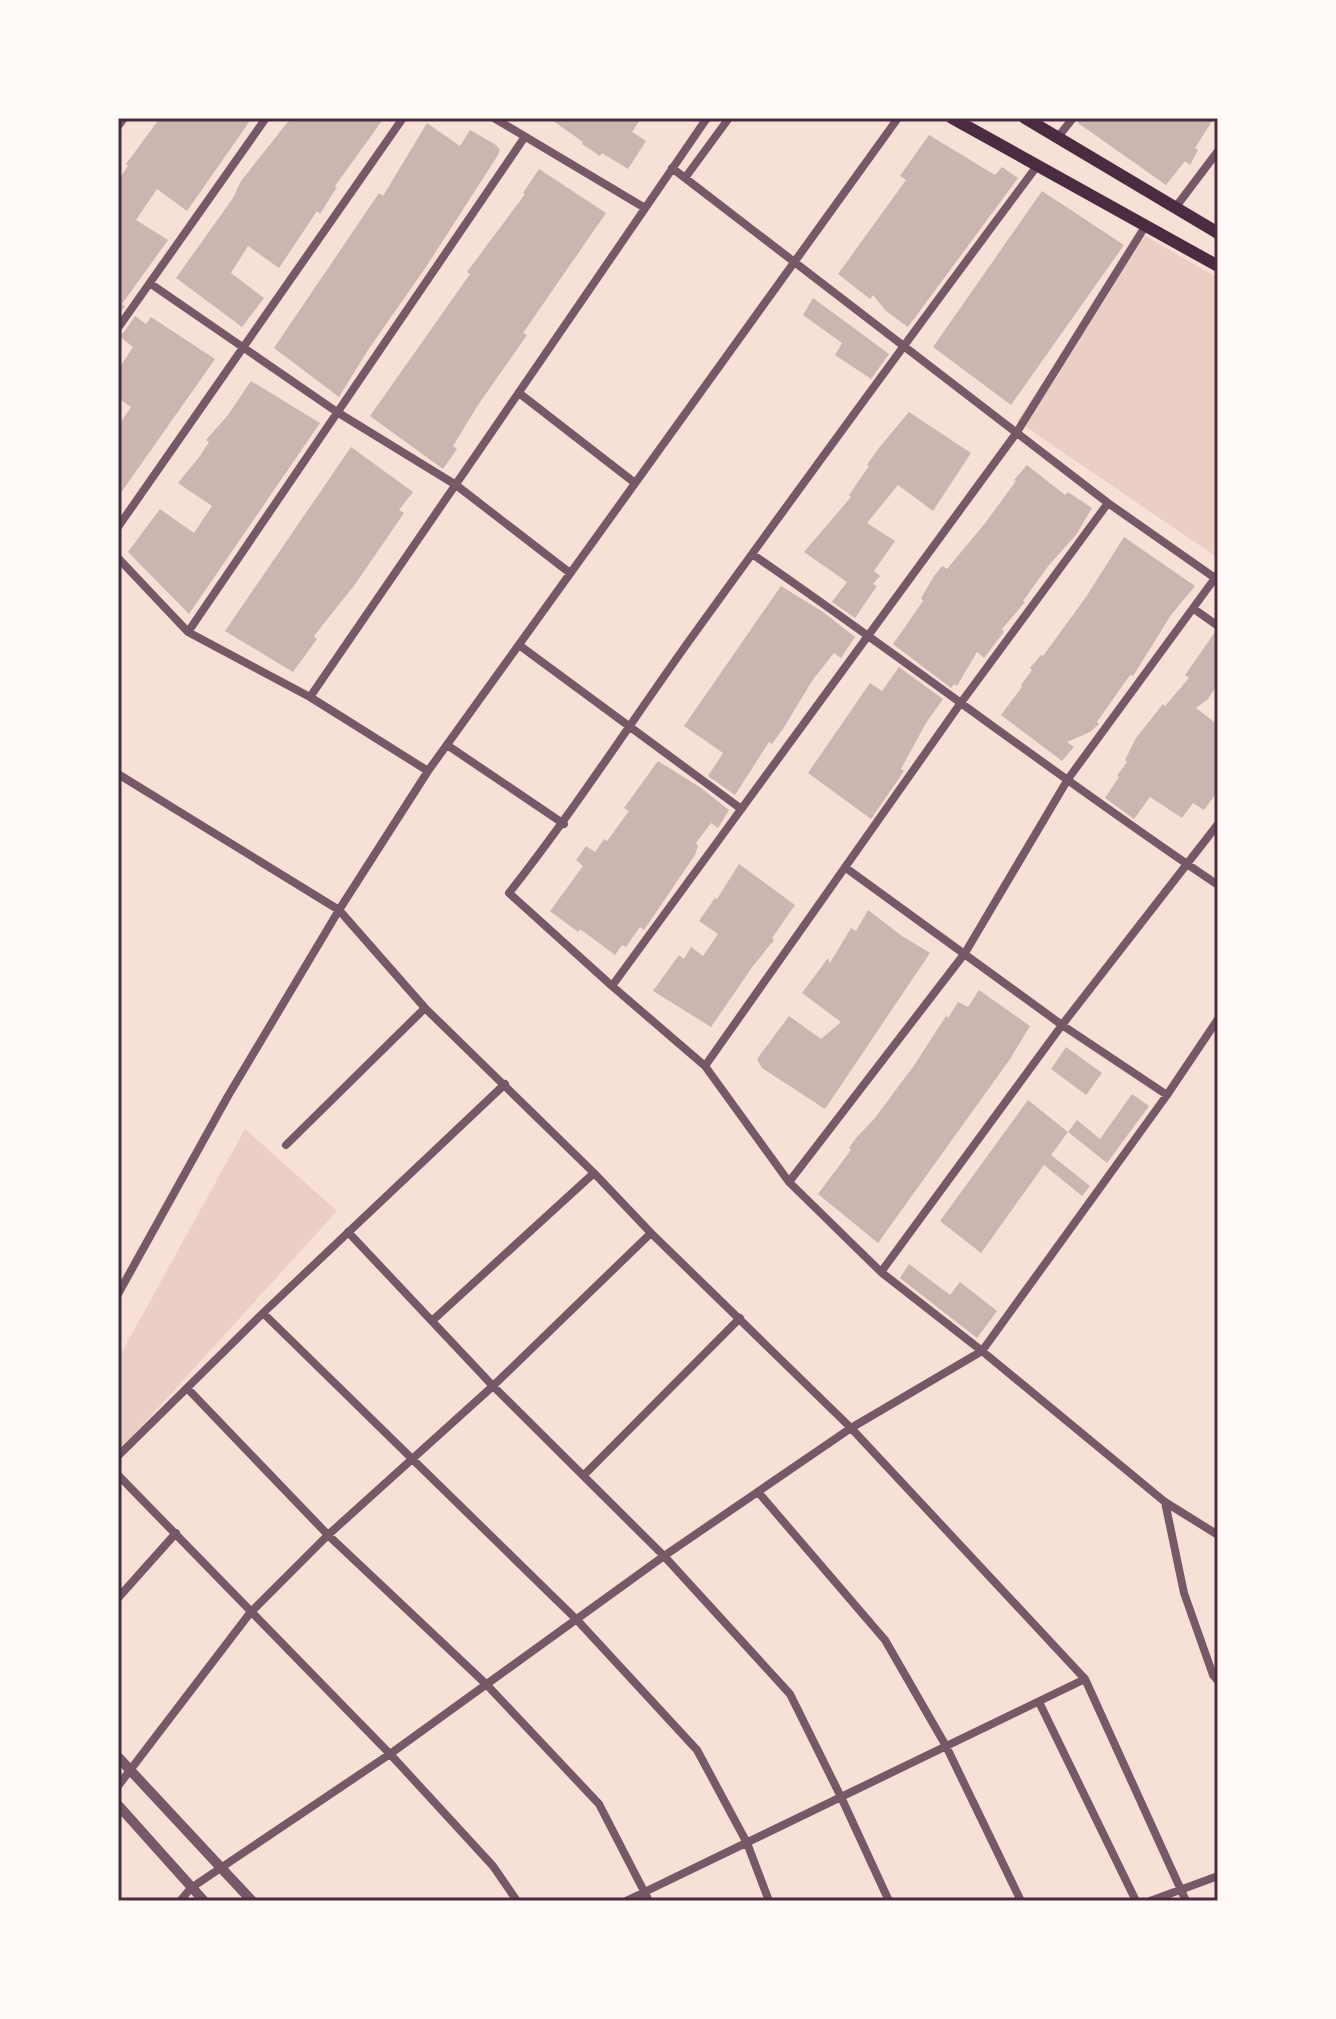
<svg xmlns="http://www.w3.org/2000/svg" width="1336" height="2019" viewBox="0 0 1336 2019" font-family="'Open Sans',sans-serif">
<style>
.green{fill:#ebcfc5}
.building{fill:#ccb4b1}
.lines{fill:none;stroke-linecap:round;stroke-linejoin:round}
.minor{stroke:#755966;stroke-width:8}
.tertiary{stroke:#755966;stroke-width:10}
.secondary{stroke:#4a2c40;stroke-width:12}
.neatline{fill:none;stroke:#4a2c40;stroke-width:3}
</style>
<rect width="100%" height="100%" fill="#f7e1d7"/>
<path class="green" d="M1144,235L1218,278V558L1017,421Z
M245,1129L337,1211L118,1452V1359Z"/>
<path class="building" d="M160,118H252L187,211L157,189L136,220L168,240L122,304L125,306L118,316V180L128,166L126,164Z
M291,118H384L335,186L337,187L320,214L317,211L279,268L248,246L231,273L264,298L242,327L176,278L233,198L241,181Z
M549,118H641L632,132L646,141L628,169L602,153L600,156L582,144L583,142Z
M1080,118H1214L1195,148L1198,150L1190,165L1185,161L1166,185L1078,123Z
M427,123L460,146L470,130L496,145L500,150L498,155L426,267L368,350L339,397L274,348L379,193L383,196Z
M929,135L995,175L1002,167L1018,178L908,327L886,311L873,295L870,299L838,274L906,180L900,176Z
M539,169L606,213L523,333L527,335L478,405L453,446L457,449L443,469L370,416L470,274L467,272L525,194L523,193Z
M1042,191L1124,245L1011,405L933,347Z
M813,298L889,354L871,379L835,355L842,343L803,315Z
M135,316L146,324L151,317L215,359L118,497V426L131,407L118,398V370L133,347L118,335L124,332Z
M251,381L320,423L189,614L128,552L160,509L194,533L212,506L178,483L200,456L209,442L206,440L228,415Z
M909,412L971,453L933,511L898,485L867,523L895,541L874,571L880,576L873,584L877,586L855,618L832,602L847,582L804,552L851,497L849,495L869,466L867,465L878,449Z
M351,447L413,492L399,510L404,513L356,583L314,636L317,639L293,672L225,631Z
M1027,465L1065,495L1068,492L1092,508L1076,535L1049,565L1023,601L1025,602L1002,629L1004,632L984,658L977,652L957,686L954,684L951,688L893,644L923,601L921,598L934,576L942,566L947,569L986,522L1016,481L1014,480Z
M1124,537L1195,586L1171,615L1133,676L1130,675L1097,722L1099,724L1090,732L1067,742L1074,747L1062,761L1001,715L1022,687L1021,685L1032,670L1030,668L1041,655L1043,656L1086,597Z
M781,586L823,612L855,637L841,658L834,653L812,681L783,729L772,744L769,742L735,795L708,776L723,753L684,726Z
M1215,632L1218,633V684L1208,699L1196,708L1218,725V791L1204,810L1193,803L1182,818L1150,797L1134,819L1105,798L1119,777L1117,776L1127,762L1125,760L1136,738L1163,704L1165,706L1189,678L1185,675Z
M899,667L943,699L926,723L901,769L904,771L871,819L808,773L870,683L882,691Z
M658,761L701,788L729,810L718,828L711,823L696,843L698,846L695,855L644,930L640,927L626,947L622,945L615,955L580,929L578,932L550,911L583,866L576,860L586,846L595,852L604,839L607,841L629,811L624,808Z
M739,864L795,905L772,938L774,940L753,966L711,1027L653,991L679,955L684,959L691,947L703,956L718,934L699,921L715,898L717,899Z
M868,910L902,936L930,953L825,1109L762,1068L757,1059L789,1016L821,1039L841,1022L802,993L828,958L830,963L851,928L856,931Z
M979,990L1030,1026L1010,1059L878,1243L818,1194L851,1150L849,1148L856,1138L875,1118L915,1064L946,1016L948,1018L958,1002L968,1007Z
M1066,1047L1102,1073L1086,1095L1051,1069Z
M1132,1094L1149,1106L1107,1163L1068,1132L1077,1120L1100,1139Z
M1028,1100L1068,1132L1051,1155L1090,1186L1082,1196L1044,1165L981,1253L940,1221Z
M909,1264L950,1295L960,1282L997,1311L977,1338L900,1278Z"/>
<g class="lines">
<path class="minor" d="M494,118L645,208
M118,126L124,118
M1058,137L1073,118
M1037,166C920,323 804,482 689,641C629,725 573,812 509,893L612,986L705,1066L789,1182L881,1272L982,1351L1165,1502L1218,1535
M672,168L1108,503L1215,578
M685,178L729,118
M1175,208L1218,151
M151,284L337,412L456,485L570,573
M118,328L266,118
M519,393L635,483
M118,527L403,118
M752,554C909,662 1060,779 1218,885
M118,558L188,632L310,697L428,771
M1194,609L1218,626
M188,632L524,138
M519,645L740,808
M310,697L707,118
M447,745L564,824
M118,774L339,910L425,1008L594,1173L651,1233L851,1428L1085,1679L1186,1901
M846,868L1062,1025L1167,1095
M612,986L1017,432L1146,225
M705,1066L960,704L1108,503
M286,1145L425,1008
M789,1182L965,953L1068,779L1218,574
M348,1232L493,1386L664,1556L790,1694L841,1797L889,1901
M881,1272L1062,1025L1218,824
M118,1294L228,1096L339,910L428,771L898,118
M263,1313L577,1620L697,1750L747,1843L769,1901
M433,1320L594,1173
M187,1388L328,1535L486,1684L599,1804L649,1901
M118,1456L263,1313L505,1084
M118,1475L390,1754L493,1866L517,1901
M584,1475L740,1318
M758,1492L885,1640L946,1746L1021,1901
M1165,1502L1184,1593L1213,1675L1218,1681
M118,1598L176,1533
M1039,1702L1136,1901
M118,1786L250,1613L328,1535L493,1386L651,1233
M180,1901L191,1888L390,1754L664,1556L851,1428L982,1351L1167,1095L1218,1019
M626,1901L1085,1679
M1150,1901L1218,1876"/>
<path class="tertiary" d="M118,1757L252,1901
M118,1805L204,1901"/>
<path class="secondary" d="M952,118L1218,266
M1025,118L1218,233"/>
</g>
<rect width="1336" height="2019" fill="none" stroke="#fffaf5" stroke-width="240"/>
<rect x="120" y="120" width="1096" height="1779" class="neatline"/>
</svg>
